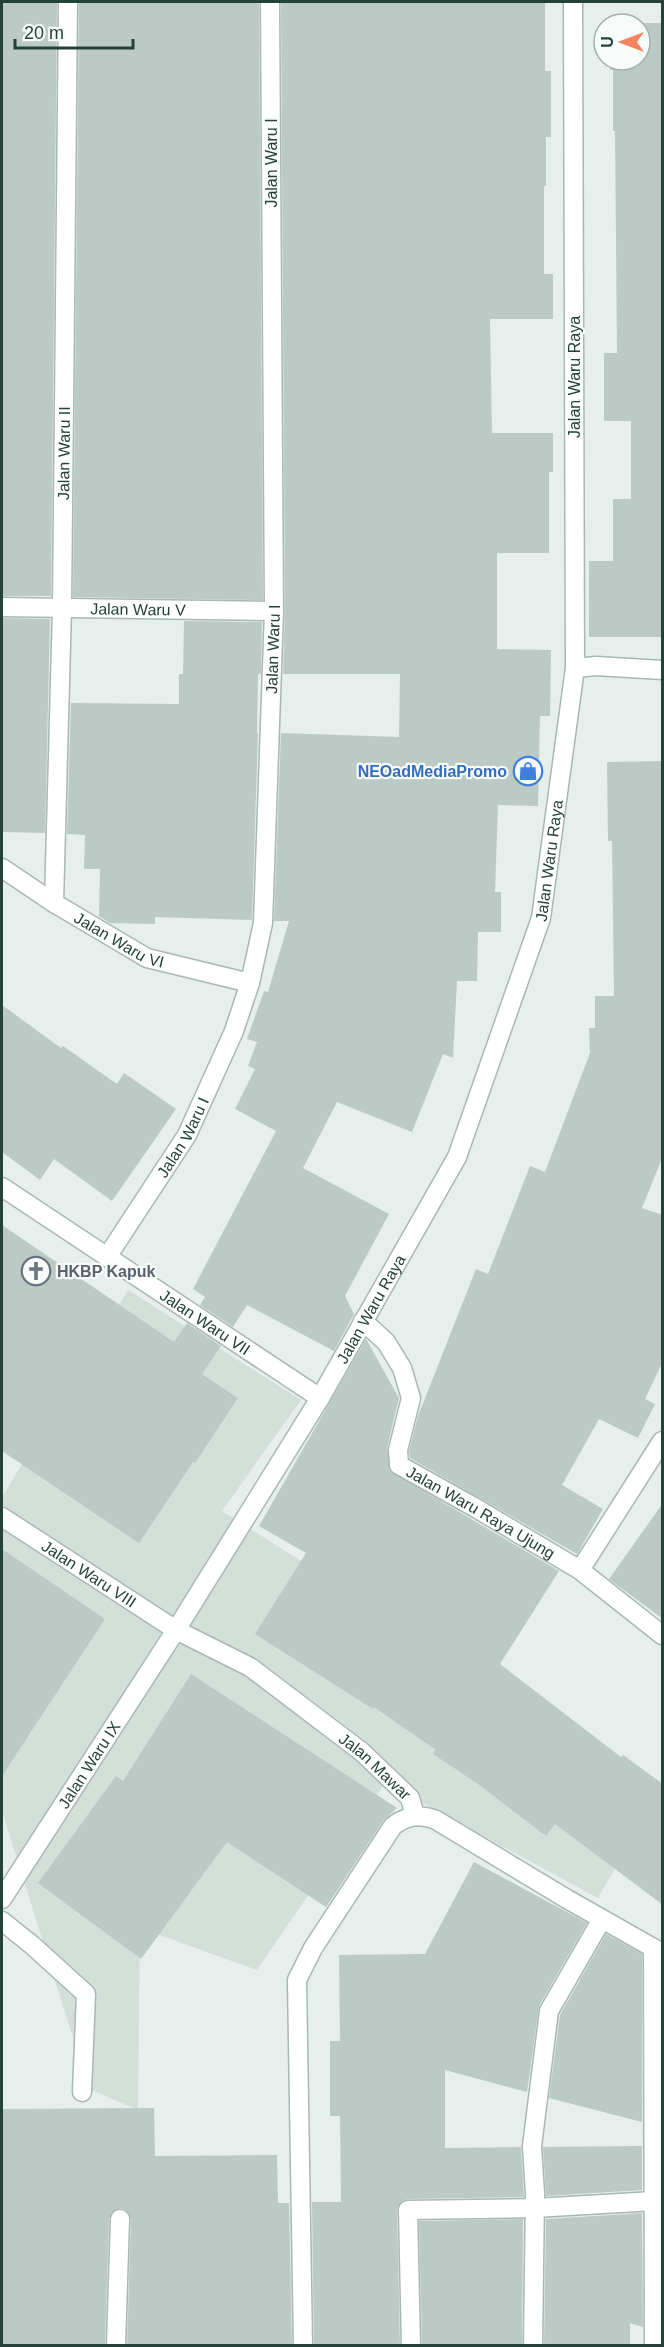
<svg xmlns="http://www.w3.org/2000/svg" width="664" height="2347" viewBox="0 0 664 2347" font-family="Arial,sans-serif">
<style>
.built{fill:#d4dfda}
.building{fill:#bbcac4}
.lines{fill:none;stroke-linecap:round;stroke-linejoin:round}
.lane-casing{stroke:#a8b8b2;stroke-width:21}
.street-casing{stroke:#a8b8b2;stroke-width:21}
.lane{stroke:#fff;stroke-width:18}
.street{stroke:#fff;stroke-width:18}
.labels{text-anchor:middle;stroke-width:4.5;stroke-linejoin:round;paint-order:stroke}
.street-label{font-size:16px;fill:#24423a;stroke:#f7fbf9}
.shop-label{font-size:16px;font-weight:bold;fill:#366cbe;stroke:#f7fbf9;text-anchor:end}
.worship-label{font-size:16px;font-weight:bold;fill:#5b616d;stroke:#f7fbf9;text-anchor:start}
</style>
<rect width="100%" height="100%" fill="#e6efeb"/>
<path class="built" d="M128,1290L301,1400L222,1511L661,1789L598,1898L385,1783L257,1970L140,1928L138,2110L89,2089L2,1811V1497Z"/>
<path class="building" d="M2,2H57L51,596H2Z
M79,2H259L263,600L73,597Z
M281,2H545V71H551V137H546V186H544V274H553V319H490L492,433H553V472H549V553H497V649L551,650L550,716H540L538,806L498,805L495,892H501V932H478L477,981H457L453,1058L443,1054L412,1132L337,1102L303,1168L389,1214L345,1296L354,1314L334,1351L247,1305L233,1327L200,1305L205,1297L193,1289L276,1131L235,1109L255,1069L248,1066L257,1042L247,1039L264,991L268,992L289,921H274L281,733L399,737L400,674H283L285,611Z
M610,23H663V637H589V561H613V499H631V421H604V353H617L615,131H613V70H610V60H640V24Z
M2,618L50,619L45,833L2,832Z
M184,621L262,622L261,674H258L257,733H258L252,920L155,917V924L110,923L99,916L100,869H84L85,835L67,834L71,703L179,704V674H183Z
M663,761V1156L642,1208L663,1215V1361L645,1399L655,1404L638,1438L599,1419L562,1485L603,1509L577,1554L410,1458L409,1451L418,1416L476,1269L488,1274L530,1166L545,1172L590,1053L589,1028H595V996H614L612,841H608L607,762Z
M2,1005L61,1048L63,1046L117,1084L124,1073L176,1109L112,1201L54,1159L40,1180L2,1152Z
M2,1225L174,1342L187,1323L221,1346L202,1374L238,1398L195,1463L193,1462L139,1543L2,1451Z
M366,1339L399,1398L387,1448L390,1471L559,1571L500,1664L621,1757L623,1755L663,1784V1905L555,1824L546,1836L478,1784L433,1754L436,1750L374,1707L373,1709L255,1634L306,1553L259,1526Z
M663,1503V1619L609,1579Z
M2,1549L105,1619L2,1776Z
M191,1674L397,1808L384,1820L326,1907L227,1842L141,1959L38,1883L116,1776L123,1781Z
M474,1862L587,1923L539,2006L527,2092L445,2070V2148L521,2147L524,2197L408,2199L402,2201L397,2210L400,2346H314L312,2202H341L340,2116H330V2041H340L339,1955L425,1954Z
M606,1934L642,1954V2122L549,2098L560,2015Z
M154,2108L155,2156L277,2155L278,2203H289L292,2346H127L131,2219L126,2210L120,2208L111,2213L109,2219L105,2346H2V2109Z
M642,2146V2190L546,2196L543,2147Z
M642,2213L643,2327L630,2323V2346H544L546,2219Z
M523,2219L522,2346H422L419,2221Z"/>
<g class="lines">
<g class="lane-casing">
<path id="lane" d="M2,1921L32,1945L86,1994L82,2092"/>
</g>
<g class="street-casing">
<g id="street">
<path id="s1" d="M2,607L274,611"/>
<path d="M575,668L596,666L662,670"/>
<path id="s2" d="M2,868L54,903L147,958L250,983"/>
<path id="s3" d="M54,903L62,608L68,2"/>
<path id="s4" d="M2,1187L320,1398"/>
<path id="s5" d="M107,1257L187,1135L234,1031L250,983L263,923L274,611L270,2"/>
<path id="s6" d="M363,1321L386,1342L402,1368L411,1398L398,1450L399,1465L474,1507L580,1570L662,1635"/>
<path id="s7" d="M2,1517L176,1630L250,1667L362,1752L410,1798L415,1816"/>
<path d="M580,1570L662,1441"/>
<path id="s8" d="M2,1899L176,1630L320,1398L457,1157L541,918L575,668L573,2"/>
<path d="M653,1948L654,2346"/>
<path d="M116,2346L120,2219"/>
<path d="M303,2346L297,1980L313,1948L393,1826C407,1815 420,1814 436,1820L567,1899L662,1953"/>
<path d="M411,2346L408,2210L535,2208L654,2201"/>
<path d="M533,2346L535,2194L532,2146L549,2011L602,1919"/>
</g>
</g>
<use href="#lane" class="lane"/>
<use href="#street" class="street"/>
</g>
<defs>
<g id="shop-ring" transform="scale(1.5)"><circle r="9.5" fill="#f7fbf9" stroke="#3f7fe0" stroke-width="1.5"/><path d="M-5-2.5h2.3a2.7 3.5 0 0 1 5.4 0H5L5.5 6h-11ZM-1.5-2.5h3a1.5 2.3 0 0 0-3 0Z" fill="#3f7fe0"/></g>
<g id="church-ring" transform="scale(1.5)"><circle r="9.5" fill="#f7fbf9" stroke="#6b7280" stroke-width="1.5"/><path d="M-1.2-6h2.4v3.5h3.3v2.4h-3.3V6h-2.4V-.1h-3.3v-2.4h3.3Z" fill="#6b7280"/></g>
</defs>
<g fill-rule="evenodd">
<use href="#shop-ring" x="528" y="771"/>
<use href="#church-ring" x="36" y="1271"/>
</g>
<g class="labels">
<g class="street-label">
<text transform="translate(271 163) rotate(-90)" y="6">Jalan Waru I</text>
<text transform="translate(574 377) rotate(-90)" y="6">Jalan Waru Raya</text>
<text dy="6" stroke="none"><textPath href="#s3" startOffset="450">Jalan Waru II</textPath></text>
<text dy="6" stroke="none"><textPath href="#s1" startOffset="136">Jalan Waru V</textPath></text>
<text dy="6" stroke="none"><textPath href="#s5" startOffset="646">Jalan Waru I</textPath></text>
<text dy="6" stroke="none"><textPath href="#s8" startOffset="1182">Jalan Waru Raya</textPath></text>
<text dy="6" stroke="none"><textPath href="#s2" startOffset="138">Jalan Waru VI</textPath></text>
<text dy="6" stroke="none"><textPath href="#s5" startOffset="142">Jalan Waru I</textPath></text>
<text dy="6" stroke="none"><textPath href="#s8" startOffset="696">Jalan Waru Raya</textPath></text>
<text dy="6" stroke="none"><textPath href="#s4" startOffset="244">Jalan Waru VII</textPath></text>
<text dy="6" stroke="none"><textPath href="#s6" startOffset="256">Jalan Waru Raya Ujung</textPath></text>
<text dy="6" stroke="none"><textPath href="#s7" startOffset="104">Jalan Waru VIII</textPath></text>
<text dy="6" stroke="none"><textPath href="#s8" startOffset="160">Jalan Waru IX</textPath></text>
<text dy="6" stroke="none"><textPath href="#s7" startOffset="450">Jalan Mawar</textPath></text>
</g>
<g class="shop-label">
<text x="507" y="777">NEOadMediaPromo</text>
</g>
<g class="worship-label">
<text x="57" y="1277">HKBP Kapuk</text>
</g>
</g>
<rect width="664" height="2347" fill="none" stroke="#24423a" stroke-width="6"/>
<g transform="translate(622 42) rotate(270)"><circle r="28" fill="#f7fbf9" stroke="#a3b1ad" stroke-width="1.5"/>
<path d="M0-4.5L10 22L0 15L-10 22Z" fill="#f4845f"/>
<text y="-9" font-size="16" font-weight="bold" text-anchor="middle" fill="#24423a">U</text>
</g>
<path d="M15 39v9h118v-9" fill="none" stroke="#24423a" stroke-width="3"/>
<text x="24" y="39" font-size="18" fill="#24423a" stroke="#f7fbf9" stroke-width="4.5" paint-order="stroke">20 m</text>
</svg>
